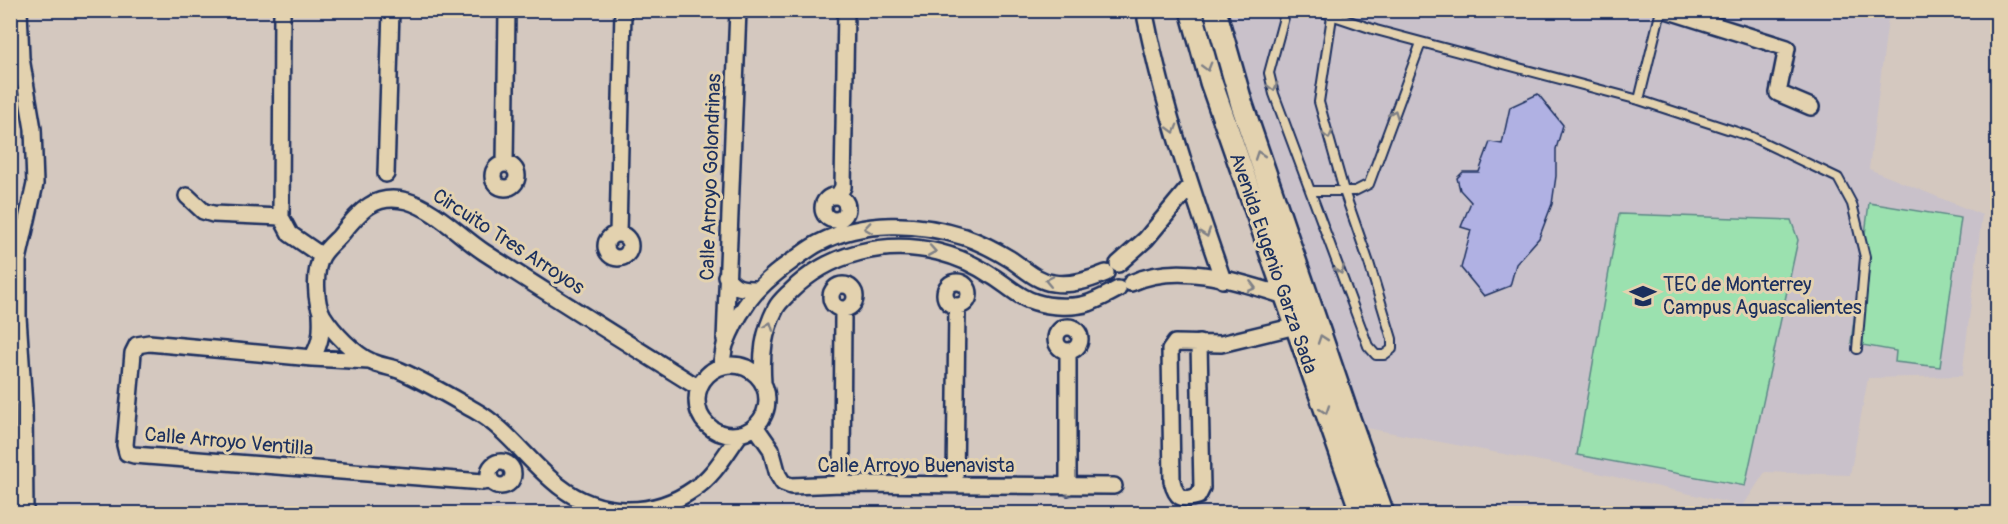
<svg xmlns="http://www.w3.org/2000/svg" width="2008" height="524" viewBox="0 0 2008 524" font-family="Pangolin,sans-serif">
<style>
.built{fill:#c9c1ca}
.green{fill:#9be1af;stroke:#5b8886;stroke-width:1.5}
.building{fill:#b0b1e3;stroke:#1b2f5e;stroke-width:1.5}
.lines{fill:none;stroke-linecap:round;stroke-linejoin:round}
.lane-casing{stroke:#1b2f5e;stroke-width:12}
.street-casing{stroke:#1b2f5e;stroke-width:20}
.secondary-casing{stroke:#1b2f5e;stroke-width:26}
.lane{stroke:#e3d2af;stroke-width:8}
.street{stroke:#e3d2af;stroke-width:15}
.secondary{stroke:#e3d2af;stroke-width:21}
.oneway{stroke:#7f8086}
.labels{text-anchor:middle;stroke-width:6;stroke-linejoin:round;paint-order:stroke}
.street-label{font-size:20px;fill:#1b2f5e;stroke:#e3d2af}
.poi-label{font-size:20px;fill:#1b2f5e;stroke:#e3d2af;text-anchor:start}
</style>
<rect width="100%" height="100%" fill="#d4c8bf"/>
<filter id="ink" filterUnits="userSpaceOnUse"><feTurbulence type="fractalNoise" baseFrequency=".0167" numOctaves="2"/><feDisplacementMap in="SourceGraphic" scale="12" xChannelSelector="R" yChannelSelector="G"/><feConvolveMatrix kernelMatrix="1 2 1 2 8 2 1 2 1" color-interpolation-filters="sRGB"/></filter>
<g filter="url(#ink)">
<path class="built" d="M1222,11H1889L1869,169L1982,215L1962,376L1868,378L1850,475L1765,472L1743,506L1567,466L1356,426Z"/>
<path class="green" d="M1869,203L1961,218L1940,367L1895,362L1896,351L1851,343Z
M1619,214L1791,220L1798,240L1745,486L1577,455Z"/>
<path class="building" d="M1538,94L1563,125L1556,149V176L1552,204L1539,238L1516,264L1510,286L1484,296L1461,268L1471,230L1461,227L1471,202L1460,190L1457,178L1463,172H1479L1490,142L1502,144L1510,107Z"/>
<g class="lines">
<g class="lane-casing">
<path id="lane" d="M1286,10L1269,73L1274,94L1368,346L1376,355H1384L1392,349V339L1369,263L1344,191L1319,102L1333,10
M1316,10L1376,30L1639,100L1752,137L1838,178L1852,204L1865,257L1857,349
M1639,100L1661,10
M1311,191H1355L1369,184L1421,43"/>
</g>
<g class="street-casing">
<path id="street" d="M19,10L21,58L33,129L35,184L18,260V317L24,406L25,514
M282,10L281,217L290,234L322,256
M1146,10V19C1164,108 1193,194 1223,280
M1666,10L1787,48L1778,93L1811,107
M505,164L507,10
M493 176a12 12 0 1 1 24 0a12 12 0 1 1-24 0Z
M386,174L391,10
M187,196L203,211L213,214L281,217
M838,196L843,187L846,10
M823 208a12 12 0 1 1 24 0a12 12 0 1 1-24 0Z
M618,234L623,10
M606 246a12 12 0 1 1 24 0a12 12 0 1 1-24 0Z
M1118,264L1146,239L1190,186
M726,276C735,290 744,289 759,289
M945 294a12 12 0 1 1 24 0a12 12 0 1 1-24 0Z
M1131,283C1178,261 1237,281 1285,296
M831 297a12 12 0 1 1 24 0a12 12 0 1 1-24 0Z
M1056 339a12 12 0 1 1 24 0a12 12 0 1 1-24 0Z
M725,340L738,10
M1199,343L1202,488L1198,496C1181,502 1176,497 1172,481L1170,350L1175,343L1221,344L1296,326
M312,358C321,343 322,332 321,314
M369,361L312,358L149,343L137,345L133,353L125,445L127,453L134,455L483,482L490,480
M697 400a35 35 0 1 1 70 0a35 35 0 1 1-70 0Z
M720,367C723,360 723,353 725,345C730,332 738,316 746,305C757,288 775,273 792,261C801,255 809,248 819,243C863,220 918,222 965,237C979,242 997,251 1010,259C1024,268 1036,281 1053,283C1071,286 1089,280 1106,273
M763,383C761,355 763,333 776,308C779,302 786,296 791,291C829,253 886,239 938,252C958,257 976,265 992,276C1006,284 1019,298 1035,302C1050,307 1074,308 1089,303C1099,299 1109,294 1118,289
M699,388C627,343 555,298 484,252C460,236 435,209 407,201C373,192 358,214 339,237C334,242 326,249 322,256C314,270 315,303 323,316C333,332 355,355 372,362C381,366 392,367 401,371C426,382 451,397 474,410C508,429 529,463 559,486C598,517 653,518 694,489C714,476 726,453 740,434
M755,426L771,449L778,475L783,483L791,486L842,484L1114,486
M489 474a12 12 0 1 1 24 0a12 12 0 1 1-24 0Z
M842,484L843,310
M955,485L957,306
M1068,487V351"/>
</g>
<g class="secondary-casing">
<path id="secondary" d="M1191,10L1211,82L1362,514
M1215,10L1242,105L1347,413L1383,514"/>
</g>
<use href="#lane" class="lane"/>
<use href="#street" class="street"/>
<use href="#secondary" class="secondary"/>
</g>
<defs><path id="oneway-chevron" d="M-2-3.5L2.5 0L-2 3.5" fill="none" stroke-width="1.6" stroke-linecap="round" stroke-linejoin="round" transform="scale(1.5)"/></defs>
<g class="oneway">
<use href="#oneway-chevron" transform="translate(1207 67) rotate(74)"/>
<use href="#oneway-chevron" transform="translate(1273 87) rotate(76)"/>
<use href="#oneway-chevron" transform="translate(1394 114) rotate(-70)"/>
<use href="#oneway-chevron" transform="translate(1173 129) rotate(74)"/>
<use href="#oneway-chevron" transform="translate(1328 135) rotate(75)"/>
<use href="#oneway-chevron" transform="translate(1259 155) rotate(-109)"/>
<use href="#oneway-chevron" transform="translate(868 228) rotate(172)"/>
<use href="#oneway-chevron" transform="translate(1206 233) rotate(71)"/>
<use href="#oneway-chevron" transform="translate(932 251) rotate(10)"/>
<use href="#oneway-chevron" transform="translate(1340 270) rotate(70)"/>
<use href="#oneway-chevron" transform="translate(1049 281) rotate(-168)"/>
<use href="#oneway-chevron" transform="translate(1252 287) rotate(14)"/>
<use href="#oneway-chevron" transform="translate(769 326) rotate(-70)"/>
<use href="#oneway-chevron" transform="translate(1322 339) rotate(-109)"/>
<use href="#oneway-chevron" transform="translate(1325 410) rotate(71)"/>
</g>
</g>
<defs>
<g id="university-bare" transform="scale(2.07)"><path d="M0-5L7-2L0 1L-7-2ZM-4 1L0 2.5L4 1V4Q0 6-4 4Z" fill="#1b2f5e" stroke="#e3d2af" stroke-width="2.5" paint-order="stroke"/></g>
</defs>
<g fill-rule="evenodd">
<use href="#university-bare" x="1643" y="296"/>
</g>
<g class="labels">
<g class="street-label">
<text transform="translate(710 177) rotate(-88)" y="7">Calle Arroyo Golondrinas</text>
<text transform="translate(509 241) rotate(33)" y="7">Circuito Tres Arroyos</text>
<text transform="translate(1274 263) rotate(71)" y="7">Avenida Eugenio Garza Sada</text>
<text transform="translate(229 441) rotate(5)" y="7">Calle Arroyo Ventilla</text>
<text x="916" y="472">Calle Arroyo Buenavista</text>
</g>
<g class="poi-label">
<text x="1663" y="291">TEC de Monterrey<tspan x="1663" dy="23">Campus Aguascalientes</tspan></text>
</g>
</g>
<rect width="2008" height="524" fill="none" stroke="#e3d2af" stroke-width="36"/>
<rect x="18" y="18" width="1972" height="488" fill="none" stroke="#1b2f5e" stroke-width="2" filter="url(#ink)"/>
</svg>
